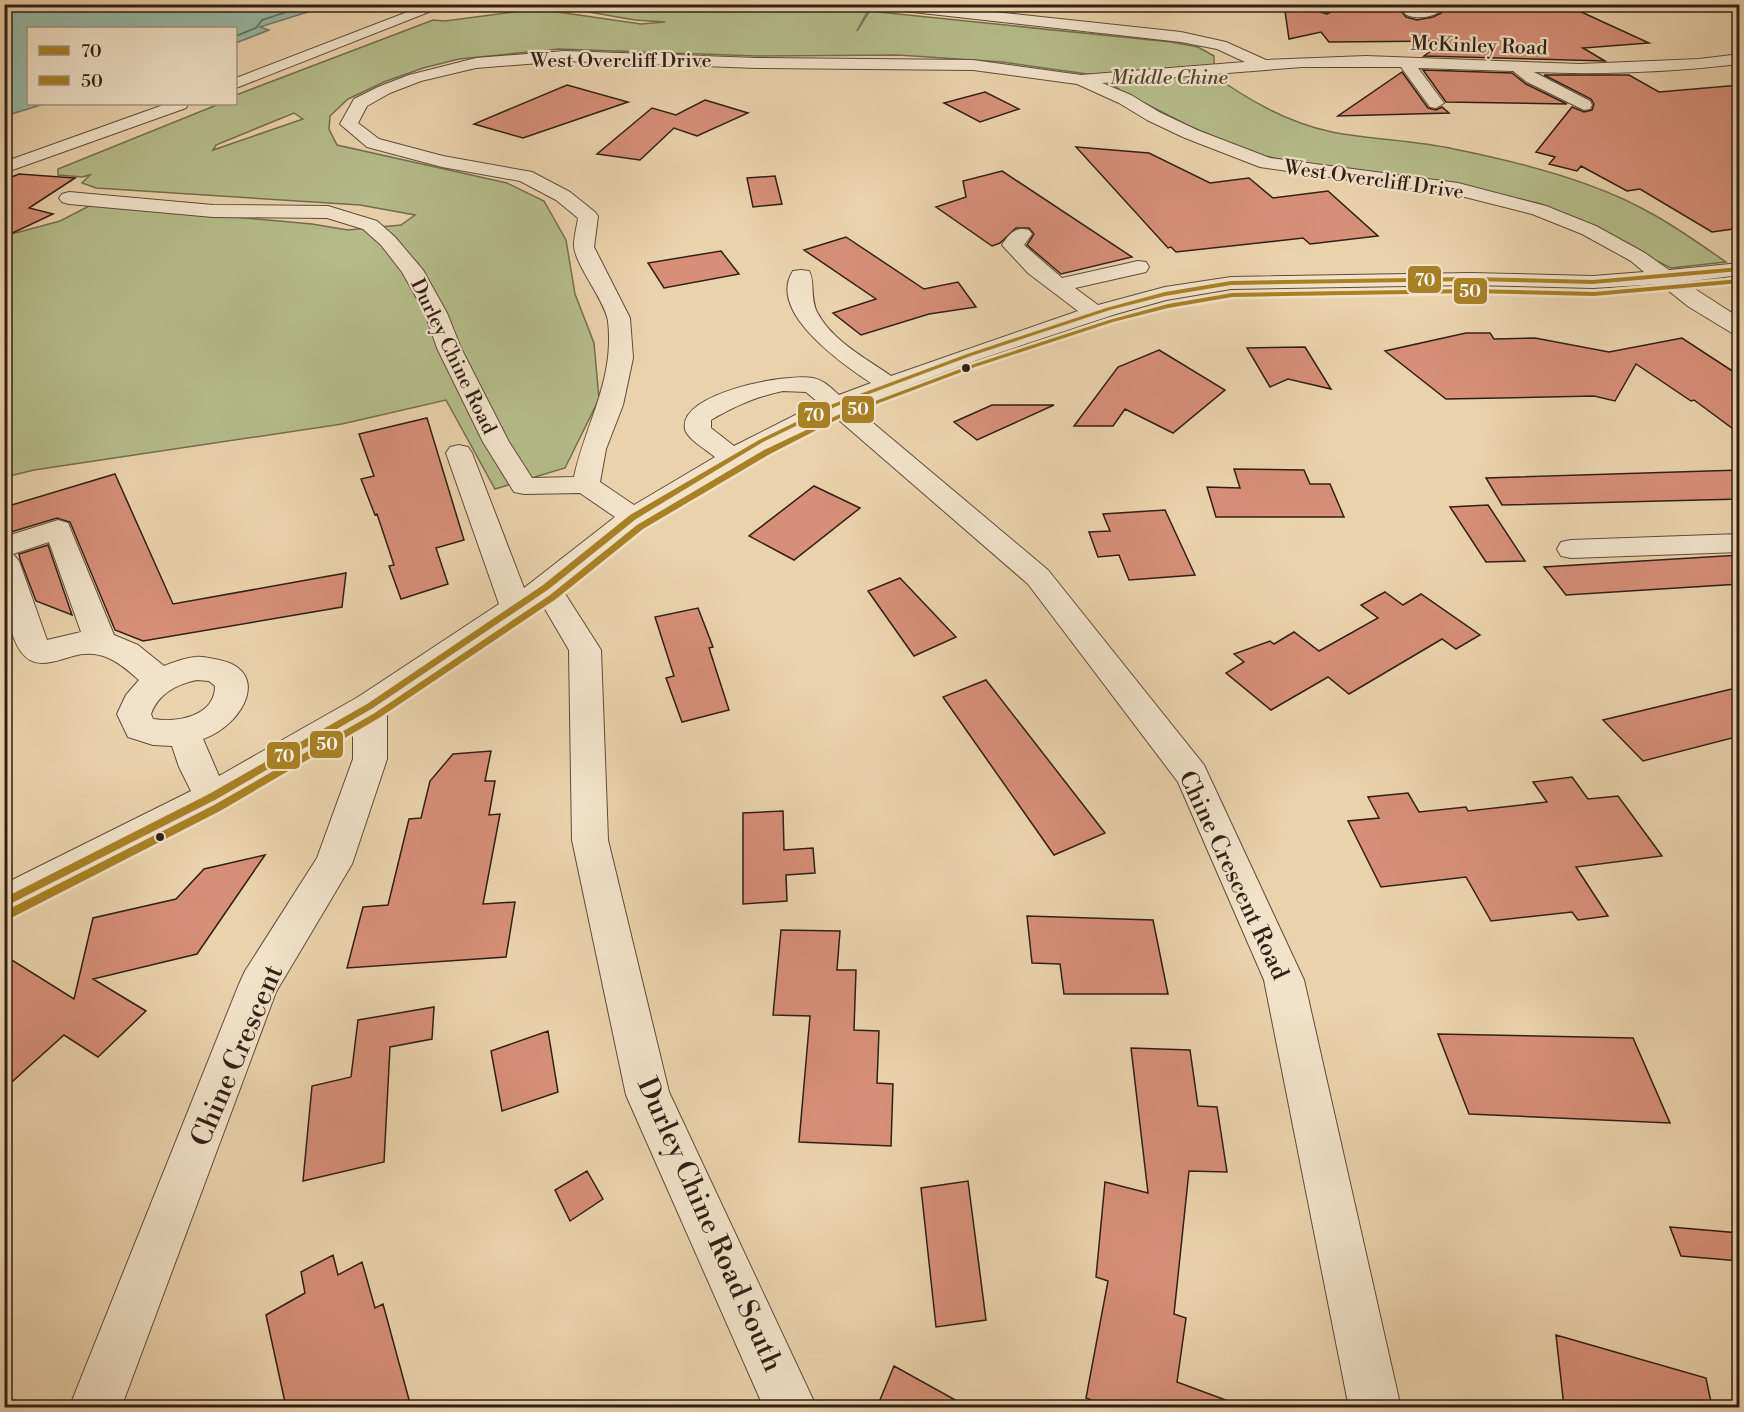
<svg xmlns="http://www.w3.org/2000/svg" width="1744" height="1412" viewBox="0 0 1744 1412" font-family="'Libre Bodoni',serif">
<style>
.green{fill:#b5bc8a;stroke:#746e50;stroke-width:1.5;fill-rule:evenodd}
.water{fill:#98b8a5;stroke:#6f7b6b;stroke-width:1.5}
.lines{fill:none;stroke-linecap:round;stroke-linejoin:round}
.shore{stroke:#656c5d;stroke-width:1.5}
.stream{fill:#6f7b6b;fill-rule:evenodd}
.building{fill:#d68f78;stroke:#321f15;stroke-width:1.5}
.minor-casing{stroke:#604c3b;stroke-width:2}
.minor{fill:#f1e2c9;fill-rule:evenodd}
.bus-1-casing{stroke:#f1e2c9;stroke-width:5}
.bus-2-casing{stroke:#f1e2c9;stroke-width:5}
.bus-1{fill:#a88125;fill-rule:evenodd}
.bus-2{fill:#a88125;fill-rule:evenodd}
.bus-dot{fill:#321f15;stroke:#f1e2c9;stroke-width:2}
.labels{text-anchor:middle;stroke-width:4.5;stroke-linejoin:round;paint-order:stroke}
.far-street-label{font-size:20px;fill:#321f15;stroke:#f1e2c9}
.far-park-label{font-size:20px;font-style:italic;fill:#534632;stroke:#f1e2c9}
.street-label{font-size:24px;fill:#321f15;stroke:#f1e2c9}
.near-street-label{font-size:28px;fill:#321f15;stroke:#f1e2c9}
.line-badge{stroke:#f1e2c9;stroke-width:2}
.badge-label{font-size:16px;text-anchor:middle;font-weight:bold;fill:#fff}
</style>
<rect width="100%" height="100%" fill="#ead2ac"/>
<filter id="stains"><feTurbulence type="fractalNoise" baseFrequency=".00333" numOctaves="4"/><feColorMatrix values="0 0 0 0 .2 0 0 0 0 .09 0 0 0 0 .02 0 0 0 .5 -.17"/></filter>
<radialGradient id="worn" r=".72"><stop offset=".6" stop-color="#630" stop-opacity="0"/><stop offset="1" stop-color="#630" stop-opacity=".3"/></radialGradient>
<path class="green" d="M800,4L1171,42L1198,47L1214,56V64L1206,70C1245,98 1285,122 1332,132C1372,140 1414,140 1454,149C1514,161 1592,181 1645,210C1674,225 1700,244 1726,262L1671,268L1541,204L1485,191L1303,165L1253,153L1189,126L1123,92L1101,76L1002,62L898,55L757,56L559,49L459,59L423,68L384,82L348,99L330,116L329,129L337,145L507,183L544,201L566,240L575,294L594,343L599,399L565,468L495,489L446,400L342,424L34,470L5,477L4,236L60,221L93,204L312,224L348,230L401,225L415,215L360,205L96,188L82,183L90,175L82,177L58,175V169L219,104H236V95L433,20L445,21L537,9L641,24L665,22L635,20L548,5ZM294,113L303,119L213,150L216,145Z"/>
<path class="water" d="M5,4H330V5L260,27L269,30L236,43V28H28V104H44L5,116Z"/>
<g class="lines">
<path class="shore" d="M236,36L256,28L262,20L311,4"/>
<path class="stream" d="M868,9L871,10L858,31H856Z"/>
</g>
<path class="building" d="M1284,4H1316L1320,12L1327,14L1335,10V4H1420L1406,8L1402,12L1406,17L1417,20L1433,17L1441,13L1439,4H1564L1649,43L1583,48L1605,61L1424,56L1445,41L1329,42L1321,32L1289,39Z
M1423,70L1512,73L1526,84L1567,104L1446,102Z
M1402,72L1428,108L1436,110L1442,107L1449,113L1338,116Z
M1544,75H1629L1659,92L1740,85V228L1712,232L1640,189L1627,191L1581,166L1577,171L1549,164L1555,157L1536,152L1572,107L1584,112L1592,110L1594,104L1591,99Z
M567,85L628,102L523,138L474,124Z
M985,92L1019,109L980,122L944,103Z
M705,100L748,113L697,136L674,128L640,160L597,154L652,108L676,115Z
M1076,147L1149,153L1210,183L1249,178L1273,198L1328,191L1378,236L1310,244L1303,238L1176,252L1171,247L1168,248Z
M1002,171L1132,257L1061,274L1027,245L1034,234L1029,228H1016L1000,243L992,246L936,207L966,197L963,181Z
M19,174L75,178L29,208L53,214L4,237V180Z
M775,176L782,204L753,207L747,178Z
M846,237L924,289L958,282L976,307L929,314L861,335L833,313L876,299L804,250Z
M721,251L739,274L664,288L648,263Z
M1466,333H1490L1494,339L1535,338L1609,352L1682,338L1740,376V434L1694,400L1691,401L1636,364L1615,401L1594,396L1446,399L1385,351Z
M1305,347L1331,389L1288,379L1270,387L1247,348Z
M1159,350L1225,390L1173,433L1125,409L1113,426H1074L1118,367Z
M992,405H1054L977,440L954,422Z
M427,418L464,540L436,548L448,584L401,599L389,566L394,565L377,514L375,515L361,479L374,476L359,434Z
M1234,469L1304,470L1310,484H1330L1344,517H1216L1207,487L1240,488Z
M1740,470V499L1502,505L1486,478Z
M115,474L173,604L346,573L342,607L143,641L115,630L70,522L57,518L11,532L5,507Z
M814,486L860,508L794,560L749,536Z
M1488,505L1525,561L1486,562L1450,507Z
M1165,510L1195,575L1129,580L1119,555L1098,557L1089,532L1110,531L1103,514Z
M48,545L72,615L36,601L20,559L19,554Z
M1740,555V584L1566,595L1544,567Z
M900,578L956,637L914,656L868,591Z
M1385,592L1403,605L1421,594L1480,635L1456,649L1442,639L1349,694L1328,677L1271,710L1226,673L1244,662L1234,654L1270,641L1274,644L1294,632L1319,651L1378,618L1361,605Z
M698,608L713,647L709,648L729,710L682,722L666,678L674,676L655,617Z
M986,680L1105,833L1054,855L943,697Z
M1740,687V736L1643,761L1603,720Z
M491,751L485,781H495L489,815L500,814L483,904L515,902L506,957L347,968L363,907L388,905L409,819L421,818L430,781L453,754Z
M1572,777L1588,799L1618,796L1662,856L1576,867L1608,916L1578,920L1572,912L1491,921L1466,877L1381,887L1348,821L1379,818L1368,797L1408,793L1419,812L1466,807L1468,811L1547,802L1533,782Z
M783,811L784,850L813,848L815,873L786,875L787,901L743,904V813Z
M265,855L197,954L93,979L146,1011L98,1057L64,1035L4,1089V955L74,999L93,918L176,899L204,869Z
M1027,916L1153,920L1168,994H1064L1060,964L1032,963Z
M781,930L840,931L837,970H856L854,1030L879,1031L877,1083L893,1084L891,1146L799,1142L810,1016L773,1015Z
M434,1007L432,1039L390,1047L384,1162L303,1181L312,1086L351,1077L358,1020Z
M548,1031L558,1092L502,1111L491,1051Z
M1438,1034L1633,1038L1670,1123L1469,1114Z
M1131,1048L1190,1050L1198,1106L1217,1107L1227,1172L1189,1171L1174,1314L1186,1318L1177,1382L1239,1405L1238,1407H1109L1086,1398L1108,1281L1096,1277L1105,1182L1148,1193Z
M587,1171L603,1199L570,1221L555,1190Z
M968,1181L986,1320L936,1327L921,1188Z
M1670,1227L1740,1233V1261L1681,1256Z
M333,1255L338,1275L362,1262L375,1308L383,1304L411,1407H286L266,1315L305,1293L301,1272Z
M1556,1335L1706,1378L1712,1407H1564Z
M894,1366L968,1407H877Z"/>
<g class="lines">
<g class="minor-casing">
<path id="minor" d="M428,4H449L236,88V78Z
M870,4H921L1181,32L1226,42L1266,60L1366,56L1580,64L1699,59L1740,54V64C1671,72 1602,75 1534,72L1590,101L1592,105L1590,109L1584,110L1527,82L1513,71L1418,68L1444,103L1436,108L1430,107L1401,67H1302L1102,83L1131,95L1159,112L1197,130L1270,158L1458,183L1546,206L1596,226L1645,253L1669,270L1740,263V275L1684,282L1740,318V335L1732,333L1689,307L1660,284L1593,288L1470,285L1231,289L1166,300L1116,314L977,360L854,407L1048,570L1204,765L1304,980L1401,1408H1349L1264,980L1178,782L1028,584L833,415L770,446L643,523L562,589L601,650L608,840L669,1092L817,1408H764L626,1095L572,840L569,650L542,604L387,711V759L352,864L276,992L121,1408H69L239,984L245,971L317,858L353,759V731L225,807L4,919V884L191,791L179,767L172,746L153,745L128,737L117,714L126,695L139,680C119,662 101,648 73,656C63,659 52,663 42,663C0,663 4,566 4,537L58,520L68,523L114,635L138,645L164,666C174,662 185,658 195,657C201,656 208,658 214,659C274,668 244,725 203,739L219,776L358,697L499,604L446,453L450,447L459,445L468,447L472,453L524,588L615,517L580,493L524,494L514,492L483,442L437,348L425,313L402,272L381,245L363,229L327,218L213,217L69,204L62,202L59,198L62,194L69,192L213,205L328,206L377,221L395,237L423,270L447,313L461,348L509,442L532,478L574,477C586,422 615,380 608,321C605,300 574,264 574,245C574,236 577,226 578,218L556,200L520,181L442,167L367,147L340,124L354,99L378,87L409,75L476,58L565,51L757,58L973,60L1081,75L1245,62L1217,49L1181,42L877,8ZM565,61L757,68L973,70L1077,84L1119,103L1147,120L1185,138L1260,167L1457,195L1532,214L1582,234L1631,261L1644,272L1593,276L1470,273L1231,277L1165,287L1098,305L1075,288L1146,272L1149,267L1146,262L1138,261L1062,278L1024,245L1032,234L1029,230C1016,226 1009,234 1002,245L1028,273L1078,311L891,376C867,359 831,340 817,312C810,298 815,280 809,271L801,270L793,271C766,312 844,365 871,383L839,395C831,388 824,380 813,378C787,373 678,393 685,429C687,439 707,450 715,457L634,505L600,482L606,449L623,405L633,358L630,318L594,247L598,216L595,212L570,192L532,172L443,156L379,139L358,123L367,106L390,93L421,81L476,68ZM783,391L806,392L819,403L734,446L711,428V420C733,407 757,396 783,391ZM49,542L81,632L47,640L19,561L13,554ZM197,680L209,681L215,686C215,716 178,723 153,719L151,714C158,694 177,684 197,680Z
M1190,4H1229C1221,11 1198,11 1190,4Z
M1318,4H1332L1334,8L1327,12L1322,11Z
M1422,4H1436L1440,11C1432,18 1412,20 1404,13L1406,10L1424,8Z
M166,104H188L186,108L4,173V162Z
M1740,534V552L1571,558L1561,556L1557,549L1561,542L1571,540Z"/>
</g>
<use href="#minor" class="minor"/>
<g class="bus-1-casing">
<path id="bus-1" d="M1740,267V271L1593,284L1470,281L1231,285L1165,296L1110,310L971,356L837,406L763,442L636,519L549,589L373,708L215,800L4,907V898L209,794L367,704L543,585L630,515L759,440L833,404L967,354L1106,308L1165,292L1231,281L1470,277L1593,280Z"/>
</g>
<g class="bus-2-casing">
<path id="bus-2" d="M1740,279V283L1594,296L1470,293L1232,297L1168,308L1113,322L975,367L842,417L770,454L643,529L556,599L379,718L220,811L13,917L9,919L4,916L5,911L214,805L373,714L550,595L637,525L764,450L838,415L971,365L1109,320L1168,304L1232,293L1470,289L1594,292Z"/>
</g>
<use href="#bus-1" class="bus-1"/>
<use href="#bus-2" class="bus-2"/>
</g>
<g class="bus-dot">
<circle cx="966" cy="368" r="5"/>
<circle cx="160" cy="837" r="5"/>
</g>
<g class="labels">
<g class="far-street-label">
<text transform="translate(1479 45) rotate(2)" y="7">McKinley Road</text>
<text x="621" y="67">West Overcliff Drive</text>
<text transform="translate(1374 179) rotate(8)" y="7">West Overcliff Drive</text>
<text transform="translate(454 356) rotate(64)" y="7">Durley Chine Road</text>
</g>
<g class="far-park-label">
<text x="1169" y="84">Middle Chine</text>
</g>
<g class="street-label">
<text transform="translate(1234 875) rotate(65)" y="8">Chine Crescent Road</text>
</g>
<g class="near-street-label">
<text transform="translate(236 1055) rotate(-67)" y="10">Chine Crescent</text>
<text transform="translate(711 1224) rotate(66)" y="10">Durley Chine Road South</text>
</g>
</g>
<g class="line-badge">
<rect x="1407" y="265" width="35" height="29" rx="6" fill="#a88125"/>
<rect x="1453" y="277" width="35" height="28" rx="6" fill="#a88125"/>
<rect x="841" y="395" width="34" height="29" rx="6" fill="#a88125"/>
<rect x="797" y="401" width="34" height="28" rx="6" fill="#a88125"/>
<rect x="309" y="730" width="35" height="29" rx="6" fill="#a88125"/>
<rect x="266" y="741" width="35" height="29" rx="6" fill="#a88125"/>
</g>
<g class="badge-label">
<text x="1425" y="286">70</text>
<text x="1470" y="297">50</text>
<text x="858" y="415">50</text>
<text x="814" y="421">70</text>
<text x="327" y="750">50</text>
<text x="284" y="762">70</text>
</g>
<rect width="1744" height="1412" fill="none" stroke="#ead2ac" stroke-width="24"/>
<rect x="6" y="6" width="1732" height="1400" fill="none" stroke="#321f15" stroke-width="3"/>
<rect x="12" y="12" width="1720" height="1388" fill="none" stroke="#321f15" stroke-width="1.5"/>
<rect x="27" y="27" width="210" height="78" fill="#f1e2c9" stroke="#a59481" stroke-width="1.5"/>
<rect x="39" y="46" width="30" height="9" fill="#a88125" stroke="#a59481" stroke-width="1.5"/>
<text x="81" y="57" font-size="18" fill="#321f15">70</text>
<rect x="39" y="76" width="30" height="9" fill="#a88125" stroke="#a59481" stroke-width="1.5"/>
<text x="81" y="87" font-size="18" fill="#321f15">50</text>
<rect width="100%" height="100%" filter="url(#stains)"/>
<rect width="100%" height="100%" fill="url(#worn)"/>
</svg>
